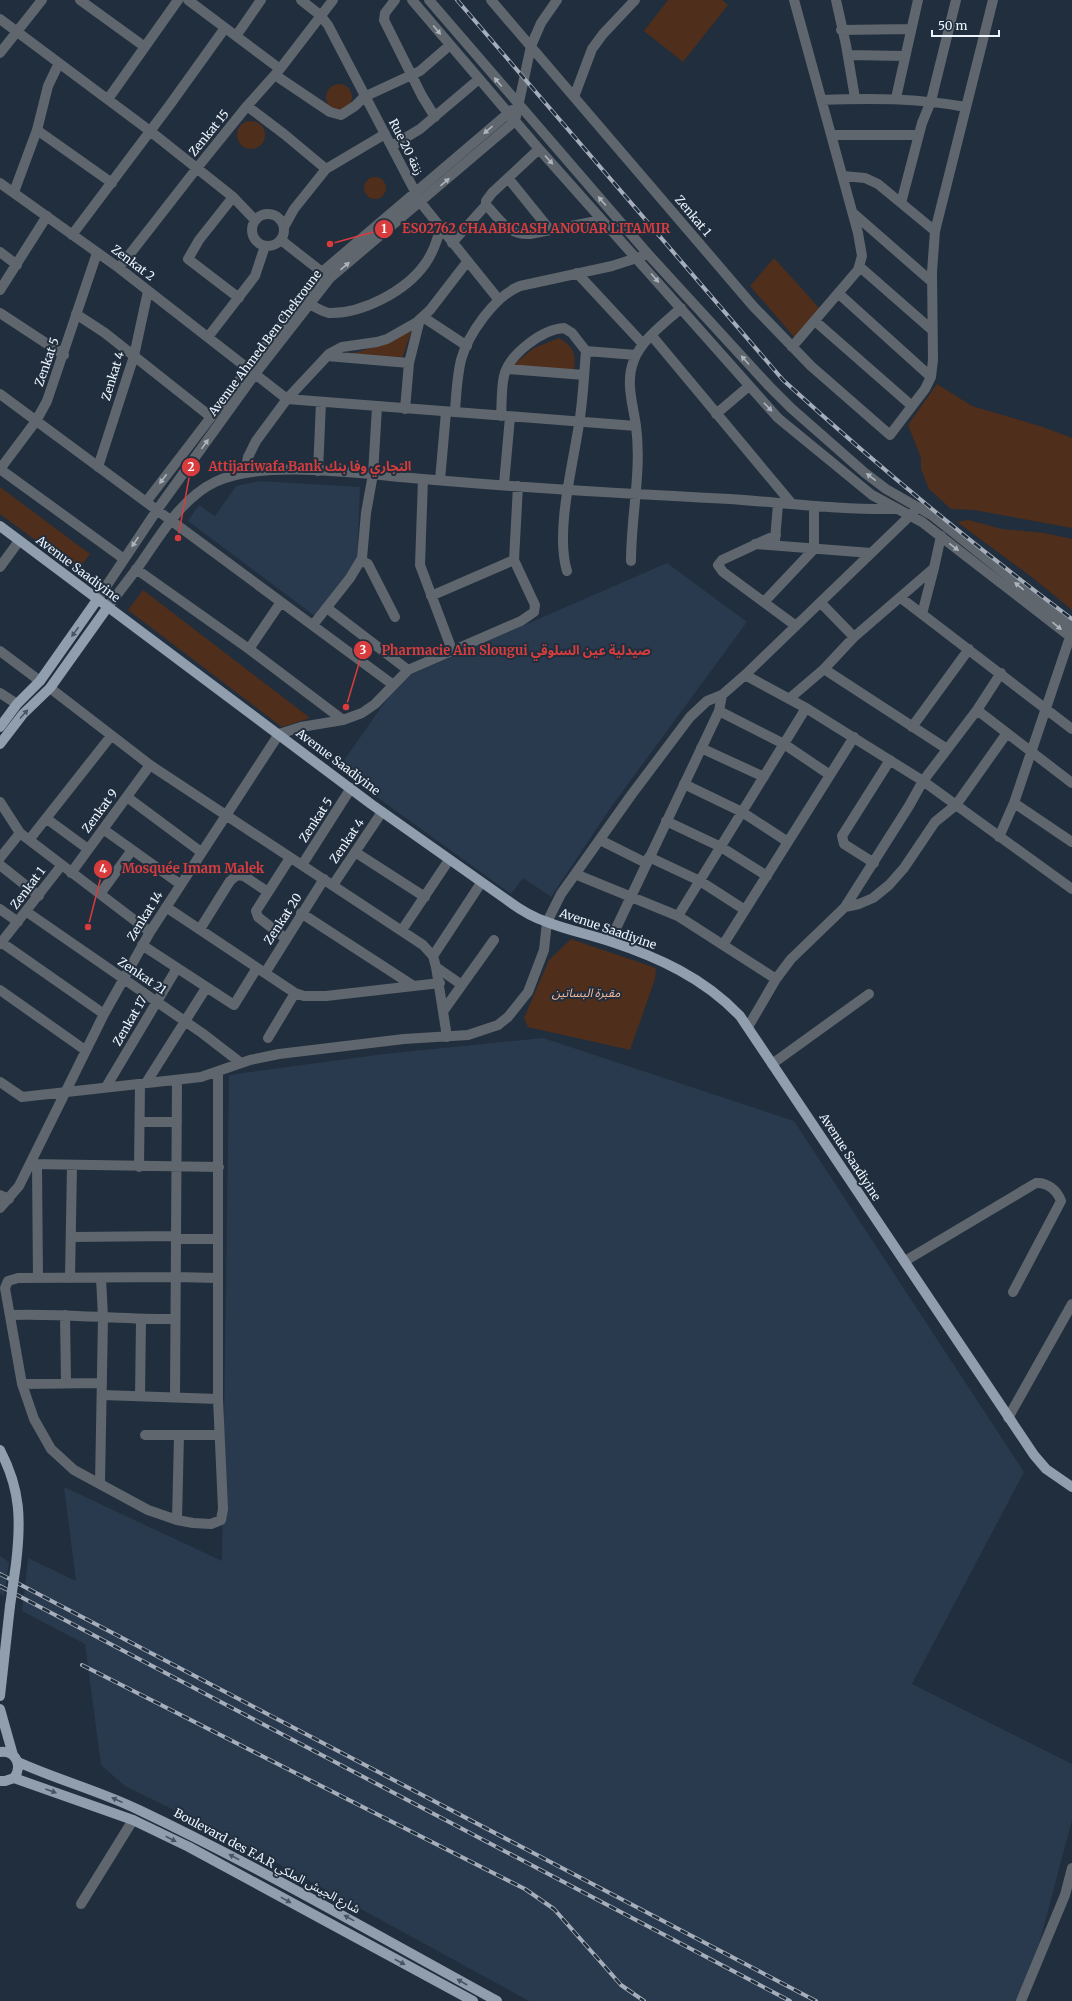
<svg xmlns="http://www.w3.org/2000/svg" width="1072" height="2001" viewBox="0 0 1072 2001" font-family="Merriweather,'Noto Sans Arabic',serif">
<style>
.built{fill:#293a4e}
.green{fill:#4f2e1b}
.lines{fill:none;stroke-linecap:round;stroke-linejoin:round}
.minor{stroke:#5f666d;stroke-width:10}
.major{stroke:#919ead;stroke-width:10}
.rail-casing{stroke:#a5aeba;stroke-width:4}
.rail{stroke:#212e3d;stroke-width:2.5;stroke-dasharray:8;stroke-linecap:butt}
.major-bridge{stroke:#919ead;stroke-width:10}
.oneway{fill:#adb4bd}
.oneway2{fill:#485564}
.labels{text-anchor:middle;stroke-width:4;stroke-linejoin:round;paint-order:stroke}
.street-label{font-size:12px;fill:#ecf4fe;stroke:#212e3d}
.park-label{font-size:12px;font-style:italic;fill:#f7ba9a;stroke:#212e3d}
.leader{fill:none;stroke:#d83c3d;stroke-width:1.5}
.callout-dot{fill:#d83c3d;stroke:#212e3d;stroke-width:1.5}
.mark-label{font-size:12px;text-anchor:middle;font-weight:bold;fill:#fff}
.callout-label{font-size:13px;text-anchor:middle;font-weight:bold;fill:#d83c3d;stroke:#212e3d;stroke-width:4;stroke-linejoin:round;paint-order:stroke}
</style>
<rect width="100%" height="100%" fill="#212e3d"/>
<path class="built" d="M260,481L360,487L357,564L316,617L188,521L199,505L215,516L236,486Z
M667,563L747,622L611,807L551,897L523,878L511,894L338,769L401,679Z
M543,1038L794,1121L1024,1472L912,1684L1072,1764V1820L1024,2001H529L235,1840L125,1786L101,1765L85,1644L22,1611L28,1558L76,1581L64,1487L222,1561L229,1075L384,1054Z
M0,1556L9,1562L4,1596L0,1594Z"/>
<path class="green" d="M668,0H722L728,5L683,62L644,31Z
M326 97a13 13 0 1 1 26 0a13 13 0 1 1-26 0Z
M237 135a14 14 0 1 1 28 0a14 14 0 1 1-28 0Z
M364 188a11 11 0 1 1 22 0a11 11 0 1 1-22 0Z
M774,258L821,310L795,338L750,286Z
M412,329L402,359L349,354C372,349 391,341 412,329Z
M559,338C574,347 576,353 574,370L512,366L534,348Z
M937,384L972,406L1043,427L1072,438V528L974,510L951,509L929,489L921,469V458L908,425Z
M0,487L90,554L77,571L0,514Z
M968,520L1002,529L1044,533L1072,539V610L1033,578L957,522Z
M143,590L310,718L282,727L128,610Z
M571,939L656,968L655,979L630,1050L528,1027L524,1018L549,960Z"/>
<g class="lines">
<path class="minor" d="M80,0L145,47
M188,0L280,69
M301,0L320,15L328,25L421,203L499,300
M395,0L385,13L384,20L422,96L435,117
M412,0L539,149L778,418L872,495L922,522L1072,638
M429,0L648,254L769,386L791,408L865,473L886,489L933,516L1072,627
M491,0L753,306L811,366L890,435L925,389L931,377L933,360L932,272L935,231L993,0
M836,0L846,45L855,98
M0,19L150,131L233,197L255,220
M841,30L911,29
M236,36L261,0
M0,53L42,0
M848,55L905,56
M275,75L330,112L341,115L355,106L364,97L420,71L450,45
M574,97L592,49L603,34L635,0
M896,98L918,0
M108,99L178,0
M822,100C871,98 917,98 966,107
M247,106L284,134L326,169
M37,130L112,183
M831,135H918
M392,146L420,129L479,79
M539,149L492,193L486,201V205C501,220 507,235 530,234L602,220
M843,176L865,178L878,184L935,231
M508,178L550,230
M0,183L119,268L287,399L636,426
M14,192L37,130L48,86L59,63
M233,197L199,240L188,259L239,298
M901,203L922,123L931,101L956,0
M853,213L932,282
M252 230a16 16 0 1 1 32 0a16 16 0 1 1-32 0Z
M284,227L294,209L326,169L385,134
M72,235L169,106L225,28
M281,240L327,276
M452,243L486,205
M0,252L17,265
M860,267L932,330
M119,268L197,168L247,106L280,69L333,0
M577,273L643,344
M0,290L47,216
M838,293L931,377
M309,304C315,307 323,312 329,313C362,314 406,291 425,264C433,253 437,240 441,227
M0,313L64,355
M76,314L105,333L211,417
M423,317L467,346
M815,321L912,406
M652,336L792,504
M208,337L255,276L265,246
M792,347L858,270L862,256L858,233L794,0
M586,351L636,355
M327,356L409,363
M507,369L584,375
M0,394L392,684
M405,409L409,363L420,319
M455,412C456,395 457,377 461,360C468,334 495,296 520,286L612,266L643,256
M716,414L749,386
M501,416C502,403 501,389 504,376C509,354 543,329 564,328L572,333L586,351C584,375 583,400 579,424C573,465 555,532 567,571
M98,467L134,356L148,291
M0,469L36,421L47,401L97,253
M0,469L124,559
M318,471L321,402
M245,473L248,457L256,441L287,399L329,354L342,347L377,342L387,339L417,322L430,310L467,262
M423,479L420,565L452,650
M440,480L446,412
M504,484L510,417
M146,502L322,272L512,110
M776,535L722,560L718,565L723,572L796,626
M775,540L778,504
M755,544L871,553
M362,561L368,564L395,617
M631,561C631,516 642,470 636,426C633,404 625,382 634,360C642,339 665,323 681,308
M0,567L19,541
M136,569L249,649L343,720
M431,596L514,560
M901,598L1072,729
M97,600L157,510L255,374L330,278L515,121L531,46L541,23L557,0
M764,602L814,549V506
M821,603L854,637
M107,608C118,593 130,578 141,563C161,534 182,498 215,482C265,458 368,475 423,479C525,488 628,494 730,499C786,503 841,510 897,509
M327,608L408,670
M922,614L934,568
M313,625L350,578L362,558L366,513L373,474L377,407
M249,649L281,602
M0,651L40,681
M824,669L947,749
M745,675L806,708L923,781L1072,889
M50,688L150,765L423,945L433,956L436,967L447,1037
M0,693L17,704
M790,698L824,669L854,637L934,568L941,536
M977,710L1072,783
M719,711L784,744L830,775
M912,727L969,649
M701,748L764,777
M684,784L742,812L788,842
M127,797L201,852
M0,802L20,833L150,932
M1014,803L1072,842
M47,819L88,849
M666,821L721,847L767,876
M103,829L180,884
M999,837L1014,803L1072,631
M29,840L111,736
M600,840L646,863
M355,852L425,897
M649,857L700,881L745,910
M0,858L20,833
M874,863L844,844L842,836L890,760
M0,865L39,896
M302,865L351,788
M71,873L150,765
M575,874L678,916L723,945
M333,885L382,812
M100,894L132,850
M166,907L295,993L304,996H326L440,983
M845,907L859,904L873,898L889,885L904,868L935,822L956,805L1007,733
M0,909L18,922
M27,912L202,1033L241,1063
M301,913L412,985
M678,916L806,708
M200,929L230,881L237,875L244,876L268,892
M402,930L449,860
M285,938L258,917L256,911L290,858
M610,941L719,711L722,695
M1,942L104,1014
M0,944L61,866
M142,945L234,1005L257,968
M433,956L481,883
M436,967L462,985
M265,973L324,879
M776,979L723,945L854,737
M0,990L85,1050
M444,1010L494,940
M748,1027L776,979L791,959L845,907L909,806L923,781L977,710L1001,673
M268,1038L295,993
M772,1064L869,994
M0,1082L22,1097L201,1077L250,1060L279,1054L404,1039L468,1035L498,1025L508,1017L528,992L544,950L547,922L561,894L632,794L690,717L707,701L722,695L745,675L919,507
M146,1083L206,988
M106,1087L177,968
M140,1122H177
M30,1164L219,1167
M37,1165L38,1278
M139,1167L140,1084
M0,1195L9,1199
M0,1208L19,1186L104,1014L150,932L279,734L301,727L343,720L362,713L375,704L408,670L521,621L534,612L535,605L514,560L518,486
M71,1237L176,1236
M176,1239H218
M905,1261L1036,1183C1047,1182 1057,1190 1061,1201L1013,1292
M70,1278L72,1166
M217,1278L176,1277L18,1278L8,1281L5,1288L22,1384L34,1419L51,1449L74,1470L148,1510L177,1520L193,1523L211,1524L221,1520L223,1509L218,1399V1073
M10,1315C65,1313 120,1320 175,1319
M65,1315L66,1383
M22,1384L102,1383
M102,1395L218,1399
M140,1396L141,1319
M175,1397L177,1080
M1008,1418L1072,1304
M145,1435H219
M100,1484L103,1317L101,1278
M177,1520L179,1435
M81,1904L133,1820
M1021,2001L1065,1895L1072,1868"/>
<path class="major" d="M0,526L371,804L507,900C519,909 532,917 547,922C567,930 588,934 609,941C658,957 704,978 740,1016L1034,1455L1046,1469L1072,1487
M0,727L17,704L40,681L97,600
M0,744L23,714L50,688L107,608
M0,1450C21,1490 21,1521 16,1564
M0,1696L10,1606
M0,1709L13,1755
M0,1752C16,1750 23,1766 14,1778L5,1781H0
M18,1762C58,1780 100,1791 139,1810C261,1868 378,1936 497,2001
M14,1778L133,1820L189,1847L473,2001"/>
<g class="rail-casing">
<path id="rail" d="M457,0L783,380C875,464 972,544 1072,619
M0,1574L816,2001
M0,1586L790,2001
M82,1665L525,1889L554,1909L621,1985L644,2001"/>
</g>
<use href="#rail" class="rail"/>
<path class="major-bridge" d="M10,1606L16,1564"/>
</g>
<defs><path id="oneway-solid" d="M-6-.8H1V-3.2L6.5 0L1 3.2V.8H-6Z"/></defs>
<g class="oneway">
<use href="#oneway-solid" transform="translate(437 30) rotate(50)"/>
<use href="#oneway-solid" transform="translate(498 82) rotate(-130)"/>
<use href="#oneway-solid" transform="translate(488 130) rotate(140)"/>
<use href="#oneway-solid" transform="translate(549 160) rotate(48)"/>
<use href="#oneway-solid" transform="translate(445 182) rotate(-41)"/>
<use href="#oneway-solid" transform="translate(602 201) rotate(-131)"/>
<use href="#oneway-solid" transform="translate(345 266) rotate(-40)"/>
<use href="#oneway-solid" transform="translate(655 278) rotate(49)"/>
<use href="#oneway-solid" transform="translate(745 360) rotate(-132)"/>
<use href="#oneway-solid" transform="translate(768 407) rotate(46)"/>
<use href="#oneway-solid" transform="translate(205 444) rotate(-54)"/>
<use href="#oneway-solid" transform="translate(871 477) rotate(-143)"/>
<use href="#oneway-solid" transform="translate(163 479) rotate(127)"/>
<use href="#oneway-solid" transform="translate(135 542) rotate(124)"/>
<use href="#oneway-solid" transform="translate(954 547) rotate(38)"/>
<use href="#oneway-solid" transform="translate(1019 586) rotate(-141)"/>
<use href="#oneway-solid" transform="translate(1057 626) rotate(39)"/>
</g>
<g class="oneway2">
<use href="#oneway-solid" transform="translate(75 632) rotate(126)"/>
<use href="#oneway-solid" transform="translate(24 714) rotate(-48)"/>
<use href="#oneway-solid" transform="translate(51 1791) rotate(20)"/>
<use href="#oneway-solid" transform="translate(117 1800) rotate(-156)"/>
<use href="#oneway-solid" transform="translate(171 1839) rotate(27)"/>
<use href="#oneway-solid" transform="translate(234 1857) rotate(-152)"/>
<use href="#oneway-solid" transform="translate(286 1900) rotate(29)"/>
<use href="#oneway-solid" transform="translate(349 1918) rotate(-151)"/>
<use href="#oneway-solid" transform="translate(400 1962) rotate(28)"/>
<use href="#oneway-solid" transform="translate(462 1982) rotate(-150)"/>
</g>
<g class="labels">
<g class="street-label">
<text transform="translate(209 133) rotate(-51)" y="4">Zenkat 15</text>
<text transform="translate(406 147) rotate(63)" y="4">Rue 20 زنقة</text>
<text transform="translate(693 216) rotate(50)" y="4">Zenkat 1</text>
<text transform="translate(133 263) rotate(37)" y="4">Zenkat 2</text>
<text transform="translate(265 343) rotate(-53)" y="4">Avenue Ahmed Ben Chekroune</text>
<text transform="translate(47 362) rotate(-71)" y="4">Zenkat 5</text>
<text transform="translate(113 376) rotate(-73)" y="4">Zenkat 4</text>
<text transform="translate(78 569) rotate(37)" y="4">Avenue Saadiyine</text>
<text transform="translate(338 762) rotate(37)" y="4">Avenue Saadiyine</text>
<text transform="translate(100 811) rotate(-54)" y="4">Zenkat 9</text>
<text transform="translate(316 820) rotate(-57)" y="4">Zenkat 5</text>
<text transform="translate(347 841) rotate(-56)" y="4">Zenkat 4</text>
<text transform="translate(28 888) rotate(-53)" y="4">Zenkat 1</text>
<text transform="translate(145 916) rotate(-58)" y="4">Zenkat 14</text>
<text transform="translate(283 919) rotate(-57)" y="4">Zenkat 20</text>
<text transform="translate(608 929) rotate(19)" y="4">Avenue Saadiyine</text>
<text transform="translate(142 976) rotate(34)" y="4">Zenkat 21</text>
<text transform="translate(130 1021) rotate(-60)" y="4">Zenkat 17</text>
<text transform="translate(850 1157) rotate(57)" y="4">Avenue Saadiyine</text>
<text transform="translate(267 1861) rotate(28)" y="4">Boulevard des F.A.R شارع الجيش الملكي</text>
</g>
<g class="park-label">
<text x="586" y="997">مقبرة البساتين</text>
</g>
</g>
<path class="leader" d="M330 244L384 229M178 538L191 467M346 707L363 650M88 927L103 869"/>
<g class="callout-dot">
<circle cx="330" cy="244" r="4"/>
<circle cx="178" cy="538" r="4"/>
<circle cx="346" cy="707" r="4"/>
<circle cx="88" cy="927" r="4"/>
<circle cx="384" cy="229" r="10"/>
<circle cx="191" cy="467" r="10"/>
<circle cx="363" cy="650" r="10"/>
<circle cx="103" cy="869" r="10"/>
</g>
<g class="mark-label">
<text x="384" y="233">1</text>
<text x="191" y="471">2</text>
<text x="363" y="654">3</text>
<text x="103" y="873">4</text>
</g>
<g class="callout-label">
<text x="536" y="233">ES02762 CHAABICASH ANOUAR LITAMIR</text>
<text x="310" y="471">Attijariwafa Bank التجاري وفا بنك</text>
<text x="516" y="655">Pharmacie Ain Slougui صيدلية عين السلوقي</text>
<text x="193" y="873">Mosquée Imam Malek</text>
</g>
<path d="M932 30v6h67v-6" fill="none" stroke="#ecf4fe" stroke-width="2"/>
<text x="938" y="30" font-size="12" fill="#ecf4fe" stroke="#212e3d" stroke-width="3" paint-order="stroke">50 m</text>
</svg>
